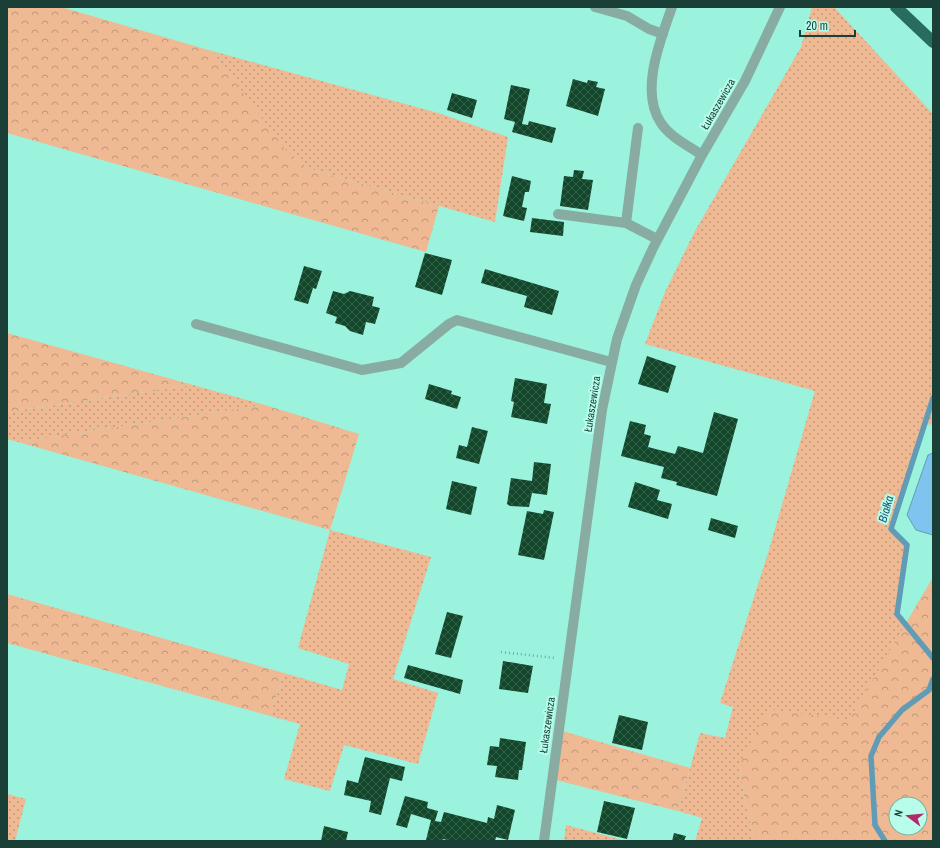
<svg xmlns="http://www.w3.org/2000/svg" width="940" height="848" viewBox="0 0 940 848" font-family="'Archivo Narrow',sans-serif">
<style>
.grass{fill:url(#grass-dots)}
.forest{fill:url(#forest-crowns);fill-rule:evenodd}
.water{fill:#7fc4ee;stroke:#619cb7}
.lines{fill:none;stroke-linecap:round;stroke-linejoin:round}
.stream{stroke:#619cb7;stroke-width:5.5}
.building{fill:url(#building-cross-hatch)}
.path{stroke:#6aae9d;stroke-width:2.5;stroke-dasharray:1 3;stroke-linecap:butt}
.minor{stroke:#88aca2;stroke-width:10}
.highway{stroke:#276c5d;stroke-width:12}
.labels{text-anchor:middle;stroke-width:4;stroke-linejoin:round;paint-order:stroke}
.street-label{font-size:11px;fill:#1a3f37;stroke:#b8fdeb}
.water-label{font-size:12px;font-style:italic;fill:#215573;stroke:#b8fdeb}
</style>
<defs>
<pattern id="grass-dots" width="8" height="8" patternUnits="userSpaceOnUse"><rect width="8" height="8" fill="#eeb993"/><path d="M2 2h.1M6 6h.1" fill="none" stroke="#c09879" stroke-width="1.8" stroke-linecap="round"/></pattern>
<pattern id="forest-crowns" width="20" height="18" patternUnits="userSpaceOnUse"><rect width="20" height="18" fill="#eeb993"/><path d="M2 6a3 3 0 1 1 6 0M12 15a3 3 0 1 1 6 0" fill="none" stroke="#c09879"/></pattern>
<pattern id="building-cross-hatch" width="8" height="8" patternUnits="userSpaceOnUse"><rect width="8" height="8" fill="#13472c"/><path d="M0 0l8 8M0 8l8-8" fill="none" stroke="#34604a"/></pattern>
</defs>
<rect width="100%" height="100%" fill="#9bf3dd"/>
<path class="grass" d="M812,7H834L933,114V424L924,425L891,529L907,545L897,614L906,625L849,720L739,765L745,802L755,841H695L702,818L678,811L700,733L725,738L733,707L720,703L768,553L815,391L645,344L665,292L695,231L801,47Z
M212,51L438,113L508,137L495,222L307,168L285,150Z
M193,385L265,405L18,442L7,439V412Z
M330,530L431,557L393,679L438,693L418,764L344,745L330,791L284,779L300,724L270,716L284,673L342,690L349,664L298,648Z
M7,794L26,799L15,841H7Z
M566,825L626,841H564Z"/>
<path class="forest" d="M7,7H61L212,51L285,149L307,168L439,206L426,252L7,133Z
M7,333L193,385L7,412Z
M265,405L359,434L330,530L18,442Z
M933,577V841H755L745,802L739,765L768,709L849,720ZM896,804H920V828H896Z
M7,594L284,673L270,716L7,643Z
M559,730L690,768L678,811L552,779Z"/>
<path class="water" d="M933,453V535L916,530L907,515L928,455Z"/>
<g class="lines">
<path class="stream" d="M933,398L891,529L907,545L897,614L933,658
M885,841L875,825L871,756L879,737L902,710L929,690L933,679"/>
</g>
<path class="building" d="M573,79L587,83L588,80L598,82L596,87L605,89L598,116L566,106Z
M511,85L530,89L522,124L528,125L529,121L556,128L552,143L512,132L515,122L504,119Z
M452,93L477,100L472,118L447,110Z
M574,170L584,171L582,179L593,180L588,210L560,206L564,176L573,177Z
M512,176L531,181L529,192H525L522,207L527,208L524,221L503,216Z
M532,218L564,222L563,236L530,232Z
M425,253L452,260L442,295L415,287Z
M304,266L322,271L316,289L313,288L308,304L294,300Z
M485,269L559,291L552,315L524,307L527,296L481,283Z
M333,291L344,294L350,291L374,297L372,306L380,308L375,324L366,322L363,335L350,331L345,326L335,323L337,317L326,313Z
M647,356L676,366L668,393L638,384Z
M515,378L547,384L544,403L551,404L547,424L511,417L514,402L511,401Z
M429,384L452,391L451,394L461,397L457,409L425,399Z
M714,412L738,419L717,496L676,485L677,482L661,478L664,467L621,456L630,421L646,425L644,434L651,436L648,447L675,454L678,446L703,453Z
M472,427L488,431L479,464L456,458L459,445L467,447Z
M534,462L551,464L547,495L532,493L529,507L510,506L507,504L511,478L532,481Z
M452,481L477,487L471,515L446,509Z
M635,482L660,490L657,500L672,504L668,519L628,507Z
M544,510L554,512L544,560L518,555L527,511L543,514Z
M711,518L738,526L735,538L708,530Z
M447,612L463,616L451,658L435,654Z
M503,661L533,666L528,693L499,689Z
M408,665L463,680L460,694L404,678Z
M619,715L648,722L642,750L612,743Z
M500,738L526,742L522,770H519L518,780L495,777L497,766L487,765L490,746L499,747Z
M365,757L405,767L402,781L390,778L381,815L369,812L371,801L344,795L347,780L358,783Z
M405,796L428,802L427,808L438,811L435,821L441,822L444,812L487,823L488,817L494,819L497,805L515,810L508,840L496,837L495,841H451L443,839L442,841L426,840L431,820L411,814L407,828L396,825Z
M604,801L635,808L627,839L597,832Z
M324,826L348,832L346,841H321Z
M674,833L686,836L684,841H672Z"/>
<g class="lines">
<path class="path" d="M501,652L555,658"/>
<path class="minor" d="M595,7L627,16L649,29L663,34
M672,7C661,39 639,91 661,123C670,137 689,146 702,155
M638,128L626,223L657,239
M558,214L626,223
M196,324L362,370L401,363L449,324L457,320L611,362
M544,841L602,410L617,339L636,285L653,248L702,155L745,81L780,7"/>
<path class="highway" d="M896,7L933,42"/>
</g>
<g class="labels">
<g class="street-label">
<text transform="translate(718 104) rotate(-60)" y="4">Łukaszewicza</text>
<text transform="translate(592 404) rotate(-81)" y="4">Łukaszewicza</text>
<text transform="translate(547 725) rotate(-82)" y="4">Łukaszewicza</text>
</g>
<g class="water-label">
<text transform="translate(886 509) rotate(-74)" y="4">Białka</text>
</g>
</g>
<rect width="940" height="848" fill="none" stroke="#1a3f37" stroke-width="16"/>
<g transform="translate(908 816) rotate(286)"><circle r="19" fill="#b8fdeb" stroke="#79b1a3"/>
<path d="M0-3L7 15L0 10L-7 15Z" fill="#b2296b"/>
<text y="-6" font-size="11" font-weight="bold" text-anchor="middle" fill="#1a3f37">N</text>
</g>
<path d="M800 30v6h55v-6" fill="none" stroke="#1a3f37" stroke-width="2"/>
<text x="806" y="30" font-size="12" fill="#1a3f37" stroke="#b8fdeb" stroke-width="3" paint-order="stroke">20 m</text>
</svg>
